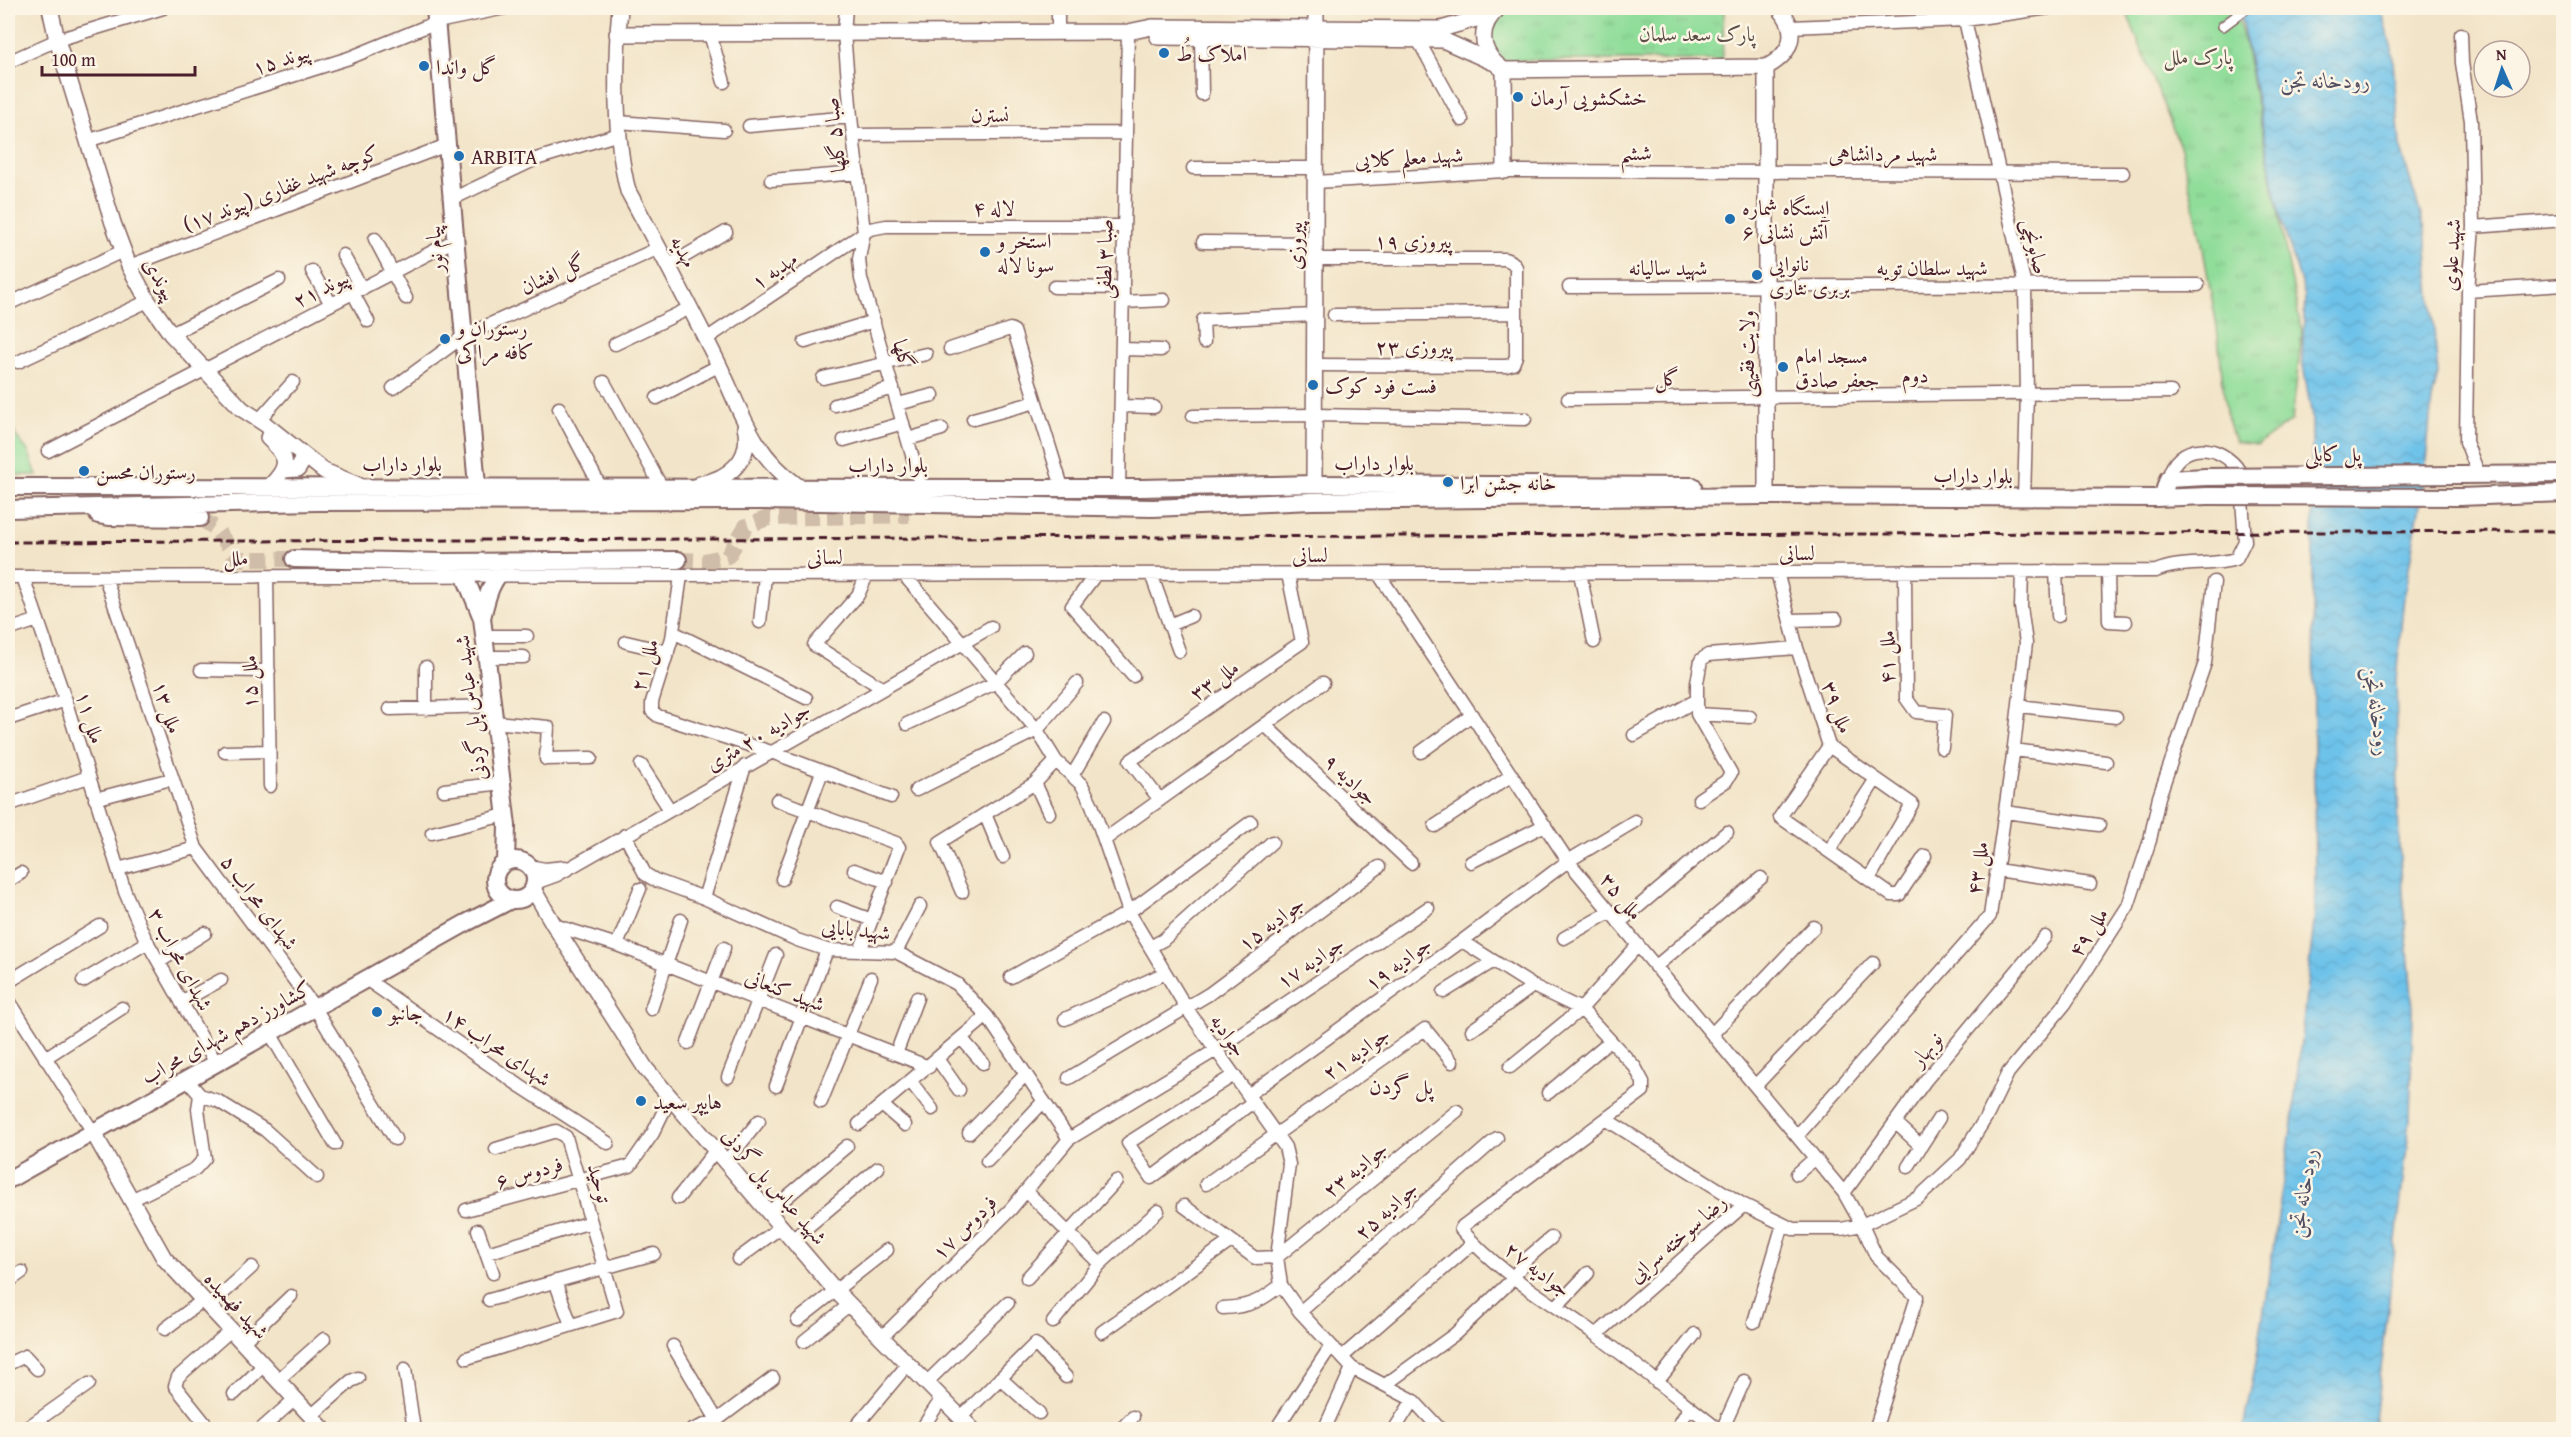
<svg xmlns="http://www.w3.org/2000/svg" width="2571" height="1437" viewBox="0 0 2571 1437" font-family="'Gentium Book Plus',Amiri,serif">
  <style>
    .grass { fill: url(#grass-tufts); stroke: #6d7e62; stroke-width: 1.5 }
    .pitch { fill: #90dd9a; stroke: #6d7e62; stroke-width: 1.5 }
    .water { fill: url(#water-waves); stroke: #5c708a; stroke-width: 1.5 }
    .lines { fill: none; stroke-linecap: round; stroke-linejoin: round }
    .secondary-tunnel { stroke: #d0bda9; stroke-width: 16; stroke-dasharray: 16 8; stroke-linecap: butt }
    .pedestrian-casing { stroke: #856462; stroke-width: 12 }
    .minor-casing { stroke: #856462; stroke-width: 15 }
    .tertiary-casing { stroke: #856462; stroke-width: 18 }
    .secondary-casing { stroke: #856462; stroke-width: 20 }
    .pedestrian { stroke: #fff; stroke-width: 9 }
    .minor { stroke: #fff; stroke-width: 12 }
    .tertiary { stroke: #fff; stroke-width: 15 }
    .secondary { stroke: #fff; stroke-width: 16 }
    .rail { stroke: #4a1f2b; stroke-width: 3; stroke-dasharray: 9 4.5; stroke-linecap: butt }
    .secondary-bridge-casing { stroke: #856462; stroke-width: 20; stroke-linecap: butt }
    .secondary-bridge { stroke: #fff; stroke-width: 16 }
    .poi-dot { fill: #1f6fb2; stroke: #fcf5e5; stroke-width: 2 }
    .labels { text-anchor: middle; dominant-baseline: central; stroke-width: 5; stroke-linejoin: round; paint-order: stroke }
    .park-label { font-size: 21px; fill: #5c4e47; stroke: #fcf5e5 }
    .poi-label { font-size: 21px; fill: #4a1f2b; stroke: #fcf5e5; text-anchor: start }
    .street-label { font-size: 21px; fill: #4a1f2b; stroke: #fcf5e5 }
    .water-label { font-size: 22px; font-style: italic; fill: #545064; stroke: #fcf5e5 }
    .neighbourhood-label { font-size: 22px; fill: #4a1f2b; stroke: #fcf5e5 }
  </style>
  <defs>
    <pattern id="grass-tufts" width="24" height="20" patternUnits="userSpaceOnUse" patternTransform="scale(1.5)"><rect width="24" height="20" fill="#90dd9a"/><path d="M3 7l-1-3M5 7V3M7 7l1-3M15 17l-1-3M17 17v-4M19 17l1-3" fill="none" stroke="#7ebd85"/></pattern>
    <pattern id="water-waves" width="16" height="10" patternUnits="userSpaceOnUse" patternTransform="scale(1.5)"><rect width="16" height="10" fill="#6dc2ea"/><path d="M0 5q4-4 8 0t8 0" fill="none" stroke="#60a6c9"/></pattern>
  </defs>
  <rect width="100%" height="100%" fill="#fcf5e5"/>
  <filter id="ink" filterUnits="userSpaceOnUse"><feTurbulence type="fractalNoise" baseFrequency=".0167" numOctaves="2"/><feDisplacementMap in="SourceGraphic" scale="12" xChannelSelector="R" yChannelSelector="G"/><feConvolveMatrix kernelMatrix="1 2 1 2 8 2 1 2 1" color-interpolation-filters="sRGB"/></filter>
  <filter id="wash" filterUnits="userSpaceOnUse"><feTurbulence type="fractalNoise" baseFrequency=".008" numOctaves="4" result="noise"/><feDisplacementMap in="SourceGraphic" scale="24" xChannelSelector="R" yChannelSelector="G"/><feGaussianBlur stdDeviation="1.35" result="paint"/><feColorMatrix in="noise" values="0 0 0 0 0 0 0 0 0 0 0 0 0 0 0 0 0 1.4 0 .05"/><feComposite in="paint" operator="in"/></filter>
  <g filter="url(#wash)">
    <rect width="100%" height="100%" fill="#f2e4c8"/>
    <!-- grass -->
    <path class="grass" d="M1724 8 1722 60H1506L1497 58 1490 51 1491 21 1503 11Z
      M2125 8H2234L2244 39 2302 333 2292 420 2257 445 2235 442 2226 412 2217 327 2201 238 2181 149Z"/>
    <!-- pitch -->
    <path class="pitch" d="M8 407 15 435 28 451 37 475H8Z"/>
    <!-- water -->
    <path class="water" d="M2239 8H2380L2392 49 2400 146 2425 229 2438 374 2432 399 2424 481 2404 596 2396 679 2399 845 2413 1009 2410 1120 2374 1429H2243L2256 1362 2292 1123 2315 913 2312 417 2302 359 2305 296 2279 212Z"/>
  </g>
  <g filter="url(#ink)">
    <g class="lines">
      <!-- secondary-tunnel -->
      <path class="secondary-tunnel" d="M200 518 215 528 238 559H294
        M678 560 704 561 728 556 746 526 768 518 909 515"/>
      <!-- pedestrian casing -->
      <g class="pedestrian-casing">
        <path id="pedestrian" d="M2223 26 2247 8"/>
      </g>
      <!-- minor casing -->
      <g class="minor-casing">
        <path id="minor" d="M846 8 844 33 851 117 864 232 859 259 861 279 921 486
          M1959 8 1965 20 2025 286 2027 393 2024 498
          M1790 27 1965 20 2049 8
          M1058 32V8
          M710 34 724 82
          M2461 34 2462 63 2471 121 2473 227 2468 291 2466 442 2479 475
          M1201 38 1202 94
          M1418 40 1462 120
          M8 62 57 40 163 8
          M618 122 724 130
          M749 126 851 117
          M853 135 1126 133
          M87 141 349 58 437 22 505 8
          M1193 168H1315
          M771 180 858 173
          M1315 182 1505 171 2123 173
          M452 199 536 159 619 134
          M2473 227 2564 220
          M375 239 406 298
          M1203 242 1315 243
          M343 255 362 289
          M1315 259H1505L1512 262 1516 267V356L1513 364 1506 366 1315 365
          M129 266 447 145
          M668 266 726 232
          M312 271 331 304
          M1054 287 1123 288
          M1569 287 2198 285
          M2468 291 2564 285
          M353 293 368 321
          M1123 302 1164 300
          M8 304 123 251
          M1334 315 1516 313
          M171 334 279 280
          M706 339 870 229 886 226H1124
          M805 342 874 321
          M1204 342 1203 320 1315 315
          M615 344 690 308
          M950 349 1010 329 1014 331 1062 487
          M1122 349 1161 350
          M18 362 148 301
          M823 378 926 354
          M604 382 661 486
          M393 388 464 336 659 248
          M657 398 720 365
          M1568 399 2171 392
          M898 404 933 395
          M835 405 893 388
          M1121 406 1154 407
          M559 408 600 486
          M1193 416 1315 415 1525 419
          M973 419 1036 402
          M259 420 293 382
          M908 439 942 429
          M844 440 903 423
          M48 451 455 240
          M1119 488 1128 32
          M1905 571 1906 698 1916 712 1945 715 1942 748
          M2056 571 2058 616
          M2108 571 2109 621 2126 622
          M1777 572 1797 648 1829 746 1912 804 1869 879
          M1378 573 1568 861 1844 1193 1862 1225 1876 1256 1917 1297 1875 1430
          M1580 573 1594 642
          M1096 574 1072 606 1133 676
          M1151 574 1179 651
          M867 575 858 595 814 645 882 688
          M904 575 1037 730 1056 761 1082 785 1092 805 1129 912 1187 1009 1285 1147 1289 1164 1277 1257 1281 1285 1300 1312 1352 1368 1413 1400 1441 1430
          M681 576 672 638 652 702V711L658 716 771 752 891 797
          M8 577 2156 571C2181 560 2209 567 2236 559L2245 541 2240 472C2221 442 2177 440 2168 479
          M23 577 64 696 125 892 145 938 216 1063
          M105 577 196 848 315 1008 395 1139
          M267 577 270 786
          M1790 620 1836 619
          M760 622 765 576
          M1169 625 1191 616
          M8 630 38 620
          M673 632 806 698
          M484 636H527
          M626 642 668 652
          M487 657H524
          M201 670 269 671
          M2019 706 2116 717
          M390 709 492 706
          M426 709V667
          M1697 714 1750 717
          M8 719 66 700
          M494 722 548 727 546 759 591 758
          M907 724 995 683 1025 653
          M1265 725 1411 863
          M1634 735 1697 700
          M1829 746 1780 817 1891 895H1899L1925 856
          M2014 750 2106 762
          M225 752 269 751
          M1421 752 1472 715
          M641 765 670 810
          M1072 776 1104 722
          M1035 783 1049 813
          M444 790 502 783
          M916 790 1037 730 1077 683
          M95 799 171 779
          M1699 799 1726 781 1731 773 1697 714V683L1701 660 1708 655 1797 648
          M777 800 896 843 899 847 860 951
          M1160 800 1130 761 1302 642 1288 574
          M8 805 88 777
          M2005 812 2099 825
          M985 814 1003 857
          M1435 826 1512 775
          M432 833 505 815
          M625 835 645 874 655 880 704 898 797 940 827 950 896 952 957 984 987 1016 1069 1139
          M1104 840 1323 683
          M1829 851 1876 779
          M1471 862 1545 825
          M529 866 545 869 565 867
          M118 869 196 848
          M854 870 887 882
          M1997 870 2090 884
          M782 879 822 772
          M8 881 21 873
          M535 883 557 875 991 627
          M962 892 940 842 1035 783 1056 761
          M704 898 745 766
          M837 907 872 920
          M1619 923 1727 832
          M554 925 617 945 929 1067
          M1564 938 1610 912
          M1462 941 1533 986 1581 1009 1635 1067 1643 1082V1091L1463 1226 1461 1229C1498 1273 1549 1301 1595 1334 1637 1365 1678 1398 1719 1430
          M617 945 640 889
          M1150 947 1163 940 1272 842
          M896 952 920 906
          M159 962 205 933
          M1655 967 1761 878
          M1011 977 1129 912 1251 822
          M366 979 520 1086 608 1143
          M83 981 148 942
          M8 982 100 926
          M1444 992 1494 961
          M8 999 93 1132
          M181 1002 221 980
          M651 1009 681 920
          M1065 1019 1165 973
          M1472 1030 1533 986
          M270 1033 335 1144
          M1712 1034 1814 927
          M962 1039 983 1063
          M688 1043 724 948
          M896 1054 917 998
          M45 1058 122 1008
          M938 1060 959 1090
          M1510 1067 1581 1009 1638 945
          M1234 1075 1128 1143 1151 1178 1253 1102
          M728 1077 776 955
          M1069 1078 1209 994 1379 867
          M187 1080 200 1095 218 1101 265 1130 317 1177
          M911 1082 932 1109
          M776 1086 827 950
          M1755 1086 1873 963
          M1548 1093 1610 1041
          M1248 1095 1462 941 1568 861 1635 821
          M821 1102 871 978
          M882 1105 905 1125
          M1607 1120 1744 1205 1793 1229H1841L1862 1225 1918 1198 1960 1159 1988 1114 2008 1073 2065 1004 2128 906 2150 840 2159 797 2205 663 2214 582
          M1895 1122 1921 1146 1939 1118
          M859 1124 987 1016
          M969 1133 1026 1074
          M1797 1136 1990 916 2013 755 2026 643 2021 607 2022 571
          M987 1161 1044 1101
          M725 1163 759 1121
          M1908 1167 1921 1146
          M1797 1174 1815 1158
          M1206 1184 1425 1029 1452 1062
          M1026 1191 1100 1264
          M1844 1193 1925 1081 2045 937
          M678 1198 715 1151
          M131 1200 195 1169 205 1158 198 1109 200 1095
          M1184 1206 1255 1258 1277 1257 1457 1111
          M466 1210 630 1166 653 1133 670 1098
          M768 1213 847 1146
          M478 1230 493 1273
          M792 1240 878 1168
          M487 1253 591 1222
          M738 1259 781 1227
          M1027 1278 1116 1181
          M555 1281 571 1325
          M8 1282 22 1272
          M489 1300 654 1254
          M209 1306 252 1267
          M1556 1307 1588 1273
          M1223 1308C1249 1307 1261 1301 1281 1285
          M1300 1312 1497 1138
          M798 1320 887 1250
          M1053 1322 1100 1264 1158 1211
          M1754 1322 1783 1224
          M165 1329 203 1300
          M1102 1332 1231 1241
          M1596 1335 1744 1205
          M881 1338 1011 1209 1069 1139 1216 1050 1428 908
          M804 1341 849 1305
          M243 1342 291 1296
          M673 1346 717 1420
          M1342 1357 1473 1243
          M467 1358 617 1311 566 1137 556 1131 496 1149
          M8 1364 25 1356 37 1369
          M405 1369 414 1430
          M1000 1378 1039 1413
          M278 1380 324 1339
          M1657 1382 1695 1334
          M926 1383 1008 1303
          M1385 1385 1455 1334 1514 1278 1524 1261 1551 1238
          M234 1394 264 1365
          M311 1416 351 1381 358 1378
          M961 1417 1035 1344 1066 1377
          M1280 1423 1331 1346
          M207 1426 175 1386 178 1377 231 1330
          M24 1430 89 1384
          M260 1430 295 1399
          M692 1430 717 1420 773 1378
          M853 1430 908 1364
          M921 1430 942 1398
          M1120 1430 1133 1417
          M1324 1430 1352 1368
          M1394 1430 1413 1400
          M1676 1430 1690 1407
          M1722 1430 1744 1381"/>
      </g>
      <!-- tertiary casing -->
      <g class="tertiary-casing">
        <path id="tertiary" d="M50 8 57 40 113 223 129 266 148 301 171 334 242 409 265 424 324 471 358 485
          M620 8C615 63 614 137 628 191 658 246 687 301 715 357 741 408 749 451 798 486
          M1499 8C1476 27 1480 54 1504 70L1766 67C1792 54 1800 31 1779 8
          M617 34 1128 32 1152 27 1441 29 1490 15
          M1158 37 1443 40 1492 62
          M1766 67V496
          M1504 70 1505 171
          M268 438C288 457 291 465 270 486
          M283 470 298 469 301 464 302 454
          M700 484C729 479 753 459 745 427
          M1314 484 1316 8
          M533 889 554 925 646 1069 835 1290 973 1430
          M93 1132 164 1258 324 1430"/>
      </g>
      <!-- secondary casing -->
      <g class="secondary-casing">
        <path id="secondary" d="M435 8 477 486
          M2459 475 2564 474
          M8 487 1142 488 1314 484 1693 486
          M2460 497 2564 493
          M2156 498 2208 496
          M8 509 317 502 764 501 1153 508 1312 501 1766 496 2156 498 2163 495 2168 479 2206 477
          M98 515 109 517 200 518
          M294 559 444 562 678 560
          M444 562 465 577 482 618 507 826 506 862
          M482 618C488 592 491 581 509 562
          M495 880a20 20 0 1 1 40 0a20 20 0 1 1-40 0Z
          M8 1180 466 923 511 900"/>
      </g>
      <!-- pedestrian -->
      <use href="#pedestrian" class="pedestrian"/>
      <!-- minor -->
      <use href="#minor" class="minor"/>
      <!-- tertiary -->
      <use href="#tertiary" class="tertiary"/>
      <!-- secondary -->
      <use href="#secondary" class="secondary"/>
      <!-- rail -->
      <path class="rail" d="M8 542 2564 531"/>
      <!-- secondary-bridge casing -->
      <g class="secondary-bridge-casing">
        <path id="secondary-bridge" d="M2206 477 2459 475
          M2208 496 2460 497"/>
      </g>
      <!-- secondary-bridge -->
      <use href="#secondary-bridge" class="secondary-bridge"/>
    </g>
  </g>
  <!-- markers -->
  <g class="poi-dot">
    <circle cx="1164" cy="53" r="6"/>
    <circle cx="424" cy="66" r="6"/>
    <circle cx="1518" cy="97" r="6"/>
    <circle cx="459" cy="156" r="6"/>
    <circle cx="1730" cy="219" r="6"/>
    <circle cx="985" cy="252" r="6"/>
    <circle cx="1757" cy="275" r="6"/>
    <circle cx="445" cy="339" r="6"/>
    <circle cx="1783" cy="367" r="6"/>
    <circle cx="1313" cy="385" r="6"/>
    <circle cx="84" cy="471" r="6"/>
    <circle cx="1448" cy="482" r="6"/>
    <circle cx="377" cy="1012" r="6"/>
    <circle cx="641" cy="1101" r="6"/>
  </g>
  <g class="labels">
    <!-- park labels -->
    <g class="park-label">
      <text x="1697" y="33">پارک سعد سلمان</text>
      <text x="2198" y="56">پارک ملل</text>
    </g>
    <!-- poi labels -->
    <g class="poi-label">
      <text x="1176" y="53">املاک طُ</text>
      <text x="436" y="66">گل واندا</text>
      <text x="1530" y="97">خشکشویی آرمان</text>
      <text x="471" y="156">ARBITA</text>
      <text x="1742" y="207">ایستگاه شماره<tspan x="1742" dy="24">۶ آتش نشانی</tspan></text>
      <text x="997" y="240">استخر و<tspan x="997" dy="24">سونا لاله</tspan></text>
      <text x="1769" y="263">نانوایی<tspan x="1769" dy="24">بربری نثاری</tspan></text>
      <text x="457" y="327">رستوران و<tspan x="457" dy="24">کافه مراکی</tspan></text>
      <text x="1795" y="355">مسجد امام<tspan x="1795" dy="24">جعفر صادق</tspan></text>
      <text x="1325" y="385">فست فود کوک</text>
      <text x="96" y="471">رستوران محسن</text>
      <text x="1460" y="482">خانه جشن ابرا</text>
      <text x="389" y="1012">جانبو</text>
      <text x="653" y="1101">هایپر سعید</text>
    </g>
    <!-- street labels -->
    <g class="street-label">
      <text transform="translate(281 59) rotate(-18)">پیوند ۱۵</text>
      <text x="990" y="114">نسترن</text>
      <text transform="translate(834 135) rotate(-96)">صبا ۵ گلها</text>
      <text x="1636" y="152">ششم</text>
      <text x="1883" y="153">شهید مردانشاهی</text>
      <text transform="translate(1409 157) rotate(-3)">شهید معلم کلایی</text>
      <text transform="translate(281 188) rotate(-21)">کوچه شهید غفاری (پیوند ۱۷)</text>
      <text x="994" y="207">لاله ۴</text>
      <text x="1413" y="240">پیروزی ۱۹</text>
      <text transform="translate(1294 246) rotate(-90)">پیروزی</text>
      <text transform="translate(2036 246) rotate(77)">صابونچی</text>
      <text transform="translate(434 249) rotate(-95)">پیام نور</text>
      <text transform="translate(684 251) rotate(62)">مهدیه</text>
      <text transform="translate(2451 255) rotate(-87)">شهید علوی</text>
      <text transform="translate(1104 259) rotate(-89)">صبا ۳ لطفی</text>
      <text x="1668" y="267">شهید سالیانه</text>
      <text x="1932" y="267">شهید سلطان تویه</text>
      <text transform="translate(774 270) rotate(-34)">مهدیه ۱</text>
      <text transform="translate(553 274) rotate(-24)">گل افشان</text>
      <text transform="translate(161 279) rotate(60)">پیوندی</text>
      <text transform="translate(321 288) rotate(-27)">پیوند ۲۱</text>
      <text x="1414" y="346">پیروزی ۲۳</text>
      <text transform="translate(904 354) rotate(74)">گلها</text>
      <text transform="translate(1746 354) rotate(-90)">ولایت فقیهی</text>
      <text transform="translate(1915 375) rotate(-1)">دوم</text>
      <text transform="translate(1667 378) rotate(-1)">گل</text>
      <text x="2333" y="453">پل کابلی</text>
      <text x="1374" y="462">بلوار داراب</text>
      <text x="402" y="463">بلوار داراب</text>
      <text x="888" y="464">بلوار داراب</text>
      <text transform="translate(1973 475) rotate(1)">بلوار داراب</text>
      <text x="1797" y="552">لسانی</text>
      <text x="1310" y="554">لسانی</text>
      <text x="825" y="556">لسانی</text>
      <text x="236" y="557">ملل</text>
      <text transform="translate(1886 657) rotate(-90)">ملل ۴۱</text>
      <text transform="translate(644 665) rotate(-74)">ملل ۲۱</text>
      <text transform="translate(1214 680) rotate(-35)">ملل ۳۳</text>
      <text transform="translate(249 682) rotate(-91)">ملل ۱۵</text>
      <text transform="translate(168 707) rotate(72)">ملل ۱۳</text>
      <text transform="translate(1838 707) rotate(70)">ملل ۳۹</text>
      <text transform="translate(470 708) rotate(-97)">شهید عباس پل گردنی</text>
      <text transform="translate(91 717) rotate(73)">ملل ۱۱</text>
      <text transform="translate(758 736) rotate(-30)">جوادیه ۲۰ متری</text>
      <text transform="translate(1351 779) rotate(43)">جوادیه ۹</text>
      <text transform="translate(1977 868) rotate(-82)">ملل ۴۳</text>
      <text transform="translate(1622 896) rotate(51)">ملل ۳۵</text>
      <text transform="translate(260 902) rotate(53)">شهدای محراب ۵</text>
      <text transform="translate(1271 923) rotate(-37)">جوادیه ۱۵</text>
      <text transform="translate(856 929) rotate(6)">شهید بابایی</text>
      <text transform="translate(2088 932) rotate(-57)">ملل ۴۹</text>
      <text transform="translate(181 959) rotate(62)">شهدای محراب ۳</text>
      <text transform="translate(1310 962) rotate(-34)">جوادیه ۱۷</text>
      <text transform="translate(1398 963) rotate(-36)">جوادیه ۱۹</text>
      <text transform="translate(785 990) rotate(21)">شهید کنعانی</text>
      <text transform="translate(226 1032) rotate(-29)">کشاورز دهم شهدای محراب</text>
      <text transform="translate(1229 1035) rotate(55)">جوادیه</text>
      <text transform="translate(497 1046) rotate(34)">شهدای محراب ۱۴</text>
      <text transform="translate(1926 1049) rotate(-51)">نوبهار</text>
      <text transform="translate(1356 1053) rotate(-35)">جوادیه ۲۱</text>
      <text transform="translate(1355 1169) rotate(-39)">جوادیه ۲۳</text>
      <text transform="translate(529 1172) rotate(-16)">فردوس ۶</text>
      <text transform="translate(600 1183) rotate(74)">توحید</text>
      <text transform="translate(775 1186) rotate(49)">شهید عباس پل گردنی</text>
      <text transform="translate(1386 1210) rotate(-42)">جوادیه ۲۵</text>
      <text transform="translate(964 1227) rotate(-45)">فردوس ۱۷</text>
      <text transform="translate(1677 1238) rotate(-41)">رضا سوخته سرایی</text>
      <text transform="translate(1538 1269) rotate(37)">جوادیه ۲۷</text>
      <text transform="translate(237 1305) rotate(47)">شهید فهمیده</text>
    </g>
    <!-- water labels -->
    <g class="water-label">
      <text x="2325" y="80">رودخانه تجن</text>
      <text transform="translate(2378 711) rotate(82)">رودخانه تجن</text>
      <text transform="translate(2302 1193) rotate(-81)">رودخانه تجن</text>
    </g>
    <!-- neighbourhood labels -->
    <g class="neighbourhood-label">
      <text x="1401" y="1086">پل گردن</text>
    </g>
  </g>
  <!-- margin -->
  <rect width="2571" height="1437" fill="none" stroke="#fcf5e5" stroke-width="30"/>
  <!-- north arrow -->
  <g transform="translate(2502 69) rotate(357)"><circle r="28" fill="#fcf5e5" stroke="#b59f9b" stroke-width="1.5"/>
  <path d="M0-4.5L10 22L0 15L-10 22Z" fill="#1f6fb2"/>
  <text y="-9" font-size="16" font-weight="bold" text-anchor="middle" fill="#4a1f2b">N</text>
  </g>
  <!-- scale -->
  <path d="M42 66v9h153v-9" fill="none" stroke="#4a1f2b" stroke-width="3"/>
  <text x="51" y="66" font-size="18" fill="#4a1f2b" stroke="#fcf5e5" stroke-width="4.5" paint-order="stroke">100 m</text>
</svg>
